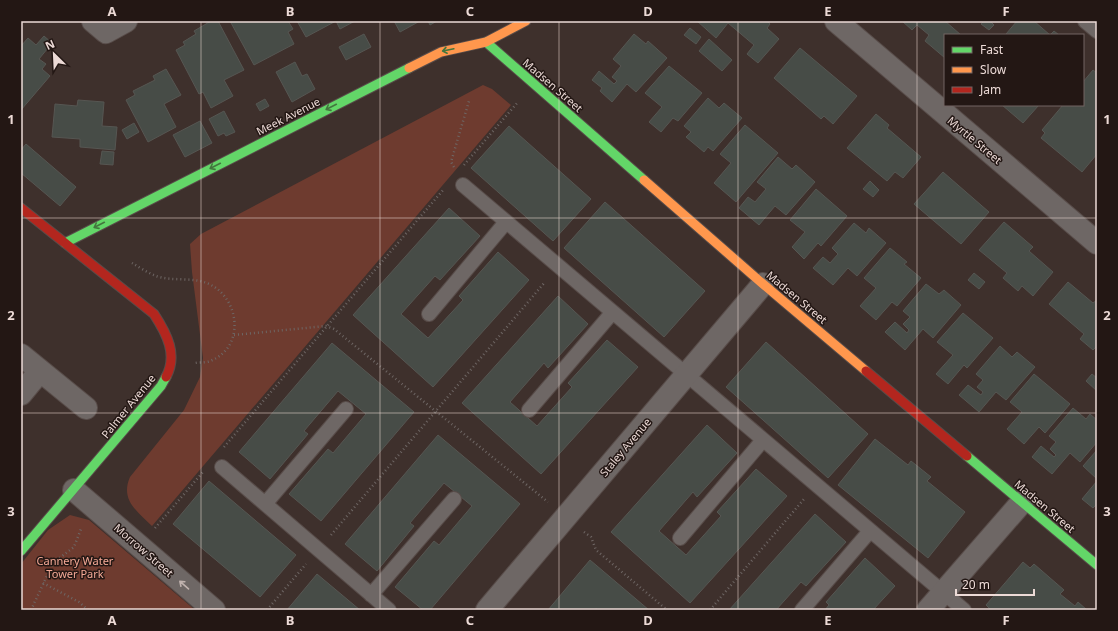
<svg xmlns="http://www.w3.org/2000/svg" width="1118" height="631" viewBox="0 0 1118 631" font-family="'Noto Sans',sans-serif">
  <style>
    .green { fill: #6e3b2f }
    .building { fill: #474c47; stroke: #565652 }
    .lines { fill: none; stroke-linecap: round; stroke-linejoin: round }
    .lane-casing { stroke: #584c49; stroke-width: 16 }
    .street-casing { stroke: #584c49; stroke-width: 24 }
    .fast-casing { stroke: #584c49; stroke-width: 11 }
    .slow-casing { stroke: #584c49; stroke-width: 11 }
    .jam-casing { stroke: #584c49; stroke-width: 11 }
    .path { stroke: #6e6664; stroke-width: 2.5; stroke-dasharray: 1 3; stroke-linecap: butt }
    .lane { stroke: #6e6765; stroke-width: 14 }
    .street { stroke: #6e6765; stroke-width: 22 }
    .fast { stroke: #63d668; stroke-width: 9 }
    .slow { stroke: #ff974d; stroke-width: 9 }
    .jam { stroke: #b3261e; stroke-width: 9 }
    .oneway { stroke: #43763e }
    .oneway2 { stroke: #c0b2ae }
    .grid { fill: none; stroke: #ecdad6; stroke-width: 1; stroke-opacity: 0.55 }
    .labels { text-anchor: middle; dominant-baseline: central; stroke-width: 3; stroke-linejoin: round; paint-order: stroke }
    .street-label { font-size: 11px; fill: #ecdad6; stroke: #231714 }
    .park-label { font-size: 11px; fill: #f5a996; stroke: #231714 }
    .neatline { fill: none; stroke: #ecdad6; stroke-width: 1.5 }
    .grid-label { font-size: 13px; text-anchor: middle; font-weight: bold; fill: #ecdad6 }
  </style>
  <rect width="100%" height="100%" fill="#3e302c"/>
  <!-- green -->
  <path class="green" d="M483 85 492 89 511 105 152 526C137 511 120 500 130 477L184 410 200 377 203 358 192 272 190 244 201 234Z
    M70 515 89 520 195 610H21V564L48 530Z"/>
  <!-- building -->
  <path class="building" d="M211 21H218L244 70 224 80 233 96 211 108 203 92 199 94 176 50 185 45 183 42 196 34 194 31Z
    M230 21H288L293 29 288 32 294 44 254 65Z
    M297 21H355L340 29 336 21 306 37Z
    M394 21H420L400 32Z
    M428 21H437L430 25Z
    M697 21H767L770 24 767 28 779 39 758 63 747 54 754 45 728 23 716 38Z
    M902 21H945L961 35H945V58L925 41 929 35 917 25 912 30Z
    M984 21H990L994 25 989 30 981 24Z
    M1017 21H1034L1050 35 1054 31 1059 35H1008L1006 34Z
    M690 28 701 37 696 44 684 35Z
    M364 34 371 47 346 60 339 47Z
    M634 34 646 44 648 41 667 58 636 92 627 84 612 102 600 91 602 88 592 80 599 71 614 84 617 81 612 77 621 66 613 59Z
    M44 36 52 43 39 59 46 64 42 69 50 76 21 110V46L28 38 36 45Z
    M709 39 732 60 722 71 699 51Z
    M800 48 857 96 833 124 824 116 821 119 774 78Z
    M295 62 302 76 307 74 315 89 292 102 276 72Z
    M669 66 702 93 678 121 673 118 661 132 649 122 662 107 645 93Z
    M166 69 181 95 164 104 176 127 148 142 126 100 135 95 133 91 155 80 153 76Z
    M1093 70 1097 73V154L1082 172 1041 138 1045 133 1042 130 1063 105H1083V82Z
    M708 98 719 108 724 103 742 118 713 151 708 147 704 152 686 137 691 132 684 126Z
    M265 99 269 106 260 111 256 104Z
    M78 100 104 102 102 126 117 127 115 150 80 147V139L52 137 55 104 77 106Z
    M1002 105H1039L1023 123Z
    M224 111 235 132 226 136 224 133 218 136 209 119Z
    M876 114 889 125 887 128 921 157 903 178 895 172 887 181 847 148Z
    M200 121 212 143 185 157 173 135Z
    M134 123 139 132 127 139 122 130Z
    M745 125 778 153 736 202 714 183 731 163 720 154Z
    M509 126 591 199 553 241 471 168Z
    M26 144 76 187 60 206 21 173V150Z
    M102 151 114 152 113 165 100 164Z
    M778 157 792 169 796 165 815 182 786 215 775 206 759 225 739 208 748 197 755 202 766 189 757 182Z
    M943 172 989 212 961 244 914 204Z
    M870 181 879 190 873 197 863 189Z
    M816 189 847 216 821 246 818 243 804 259 792 247 805 232 790 220Z
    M605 202 705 291 664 337 564 248Z
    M449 208 480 236 440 280 435 276 401 314 428 338 463 300 459 296 498 252 529 280 433 387 353 315Z
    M1004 222 1033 247 1029 251 1053 272 1033 296 1022 286 1018 291 1003 278 1007 273 979 250Z
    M854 223 866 233 869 228 886 243 857 276 848 268 833 285 813 268 823 257 830 263 838 254 832 248Z
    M890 248 907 262 904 264 921 278 897 306 892 302 876 320 860 306 876 288 864 278Z
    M974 273 985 282 979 289 968 280Z
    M1068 282 1093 303 1097 300V346L1093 350 1080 339 1084 334 1049 304Z
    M926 284 939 294 944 290 961 305 933 338 923 329 905 350 885 332 895 322 907 333 909 330 903 324 910 317 903 311Z
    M558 296 588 324 548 368 544 363 510 402 537 426 572 387 568 383 607 340 638 367 541 474 462 403Z
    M963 313 993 338 967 368 964 365 948 384 936 374 953 355 937 342Z
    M766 342 868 434 828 478 726 387Z
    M332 343 414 412 321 521 289 494 328 449 333 453 366 414 338 391 304 431 308 434 270 479 239 452Z
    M1000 346 1012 357 1017 352 1035 367 1006 400 996 392 979 412 959 395 968 385 981 395 983 392 977 387 983 380 976 374Z
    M1034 374 1070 404 1045 433 1039 427 1024 444 1007 429 1022 412 1010 402Z
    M1092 374 1097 378V391L1086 381Z
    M1073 408 1086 419 1090 414 1097 420V442L1080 462 1070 453 1052 474 1032 457 1041 446 1054 457 1056 455 1050 449 1056 442 1049 436Z
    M707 425 737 453 697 497 693 492 659 531 686 555 721 516 717 512 756 469 787 496 690 603 611 532Z
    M438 435 520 504 430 610H423L395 587 434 541 439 545 472 506 444 483 410 523 414 526 377 571 345 544Z
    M875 439 908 465 911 461 931 477 927 481 965 512 928 558 838 485Z
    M1097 450V479L1083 466Z
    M209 481 296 555 260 597 173 524Z
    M1097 481V504L1093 508 1082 499Z
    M815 514 846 542 806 586 801 582 776 610H729Z
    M865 558 895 586 873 610H825L829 605 826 602Z
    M590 560 649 610H598L596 608 595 610H548Z
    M1023 562 1030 568 1034 564 1064 590 1060 594 1075 606 1078 602 1087 610H991L986 605Z
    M317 574 360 610H287Z"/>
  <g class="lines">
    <!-- lane casing -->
    <g class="lane-casing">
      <path id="lane" d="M1085 21 1097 31
        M463 185 964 610
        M429 314 506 222
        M529 410 612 313
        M222 467 389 610
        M265 504 346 409
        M680 538 763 440
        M371 595 454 499
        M802 610 870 531"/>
    </g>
    <!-- street casing -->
    <g class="street-casing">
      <path id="street" d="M93 21 106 32 126 21
        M836 21 1097 243
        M21 355 86 408
        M21 394 40 371
        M74 490 214 610
        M487 610 763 284
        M928 610 1022 502"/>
    </g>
    <!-- fast casing -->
    <g class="fast-casing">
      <path id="fast" d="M486 42 644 180
        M65 243 409 68
        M967 456 1097 565
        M21 551 161 386 166 377"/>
    </g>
    <!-- slow casing -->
    <g class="slow-casing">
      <path id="slow" d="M409 68 441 52 486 42 526 21
        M644 180 763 284 866 371"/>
    </g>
    <!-- jam casing -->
    <g class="jam-casing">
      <path id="jam" d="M21 208 154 314C167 334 178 355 166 377
        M866 371 967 456"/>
    </g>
    <!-- path -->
    <path class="path" d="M464 165 518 102
      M454 167 451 162 469 101
      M132 263C139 267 148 273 156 276 172 282 195 276 211 285 240 300 245 348 210 361 206 363 200 362 195 363
      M234 335 326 326 334 329 548 502
      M224 447 444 189
      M155 528 203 472
      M584 532 591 537 596 550 667 610
      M331 535 545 282
      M43 583 79 602 88 610
      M31 610 53 563 74 547 81 529
      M267 610 306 564
      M710 610 804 499"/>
    <!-- lane -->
    <use href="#lane" class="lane"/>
    <!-- street -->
    <use href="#street" class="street"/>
    <!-- fast -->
    <use href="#fast" class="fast"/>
    <!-- slow -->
    <use href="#slow" class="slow"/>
    <!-- jam -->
    <use href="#jam" class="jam"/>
  </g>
  <!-- one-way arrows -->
  <defs><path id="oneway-shaft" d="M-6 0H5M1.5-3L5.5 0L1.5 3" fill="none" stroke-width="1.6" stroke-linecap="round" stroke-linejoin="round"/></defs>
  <g class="oneway">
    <use href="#oneway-shaft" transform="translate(448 50) rotate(168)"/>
    <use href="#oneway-shaft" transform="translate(331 107) rotate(153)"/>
    <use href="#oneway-shaft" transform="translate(215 166) rotate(153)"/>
    <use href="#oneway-shaft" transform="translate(99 225) rotate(153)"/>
  </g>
  <use class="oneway2" href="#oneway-shaft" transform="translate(184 585) rotate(-139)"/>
  <!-- grid -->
  <path class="grid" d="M201 21V610M380 21V610M559 21V610M738 21V610M917 21V610M21 218H1097M21 413H1097"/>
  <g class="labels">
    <!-- street labels -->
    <g class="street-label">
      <text transform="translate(553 85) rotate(41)">Madsen Street</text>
      <text transform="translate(288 116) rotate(-27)">Meek Avenue</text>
      <text transform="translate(975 140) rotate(40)">Myrtle Street</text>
      <text transform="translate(797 297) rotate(40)">Madsen Street</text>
      <text transform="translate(128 406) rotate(-51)">Palmer Avenue</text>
      <text transform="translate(625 447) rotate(-50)">Staley Avenue</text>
      <text transform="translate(1045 506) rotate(40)">Madsen Street</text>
      <text transform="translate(144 550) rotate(41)">Morrow Street</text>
    </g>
    <!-- park labels -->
    <g class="park-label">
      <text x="75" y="560">Cannery Water<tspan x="75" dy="13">Tower Park</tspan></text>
    </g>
  </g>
  <!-- border -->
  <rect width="1118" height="631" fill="none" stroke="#231714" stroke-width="44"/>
  <!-- legend -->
  <rect x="944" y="34" width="140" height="72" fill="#231714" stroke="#736562"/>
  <rect x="952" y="47" width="20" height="6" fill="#63d668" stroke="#736562"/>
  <text x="980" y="54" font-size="12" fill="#ecdad6">Fast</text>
  <rect x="952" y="67" width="20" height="6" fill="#ff974d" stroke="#736562"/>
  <text x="980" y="74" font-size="12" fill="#ecdad6">Slow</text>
  <rect x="952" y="87" width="20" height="6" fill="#b3261e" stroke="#736562"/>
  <text x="980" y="94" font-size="12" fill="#ecdad6">Jam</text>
  <!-- north arrow -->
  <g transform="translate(54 54) rotate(336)" stroke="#231714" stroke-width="3" paint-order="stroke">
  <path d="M0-3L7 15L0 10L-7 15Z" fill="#ecdad6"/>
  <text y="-6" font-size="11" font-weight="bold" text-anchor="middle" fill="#ecdad6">N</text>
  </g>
  <!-- scale -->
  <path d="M956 589v6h78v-6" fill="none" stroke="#ecdad6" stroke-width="2"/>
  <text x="962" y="589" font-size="12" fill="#ecdad6" stroke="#231714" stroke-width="3" paint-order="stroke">20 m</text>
  <rect x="22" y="22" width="1074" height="587" class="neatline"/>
  <g class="grid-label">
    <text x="112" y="16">A</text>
    <text x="290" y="16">B</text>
    <text x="470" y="16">C</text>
    <text x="648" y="16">D</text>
    <text x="828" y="16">E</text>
    <text x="1006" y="16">F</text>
    <text x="11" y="124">1</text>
    <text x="1107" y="124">1</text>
    <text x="11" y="320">2</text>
    <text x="1107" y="320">2</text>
    <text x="11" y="516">3</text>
    <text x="1107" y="516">3</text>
    <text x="112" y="625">A</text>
    <text x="290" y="625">B</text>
    <text x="470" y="625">C</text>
    <text x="648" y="625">D</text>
    <text x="828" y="625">E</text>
    <text x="1006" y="625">F</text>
  </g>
</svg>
